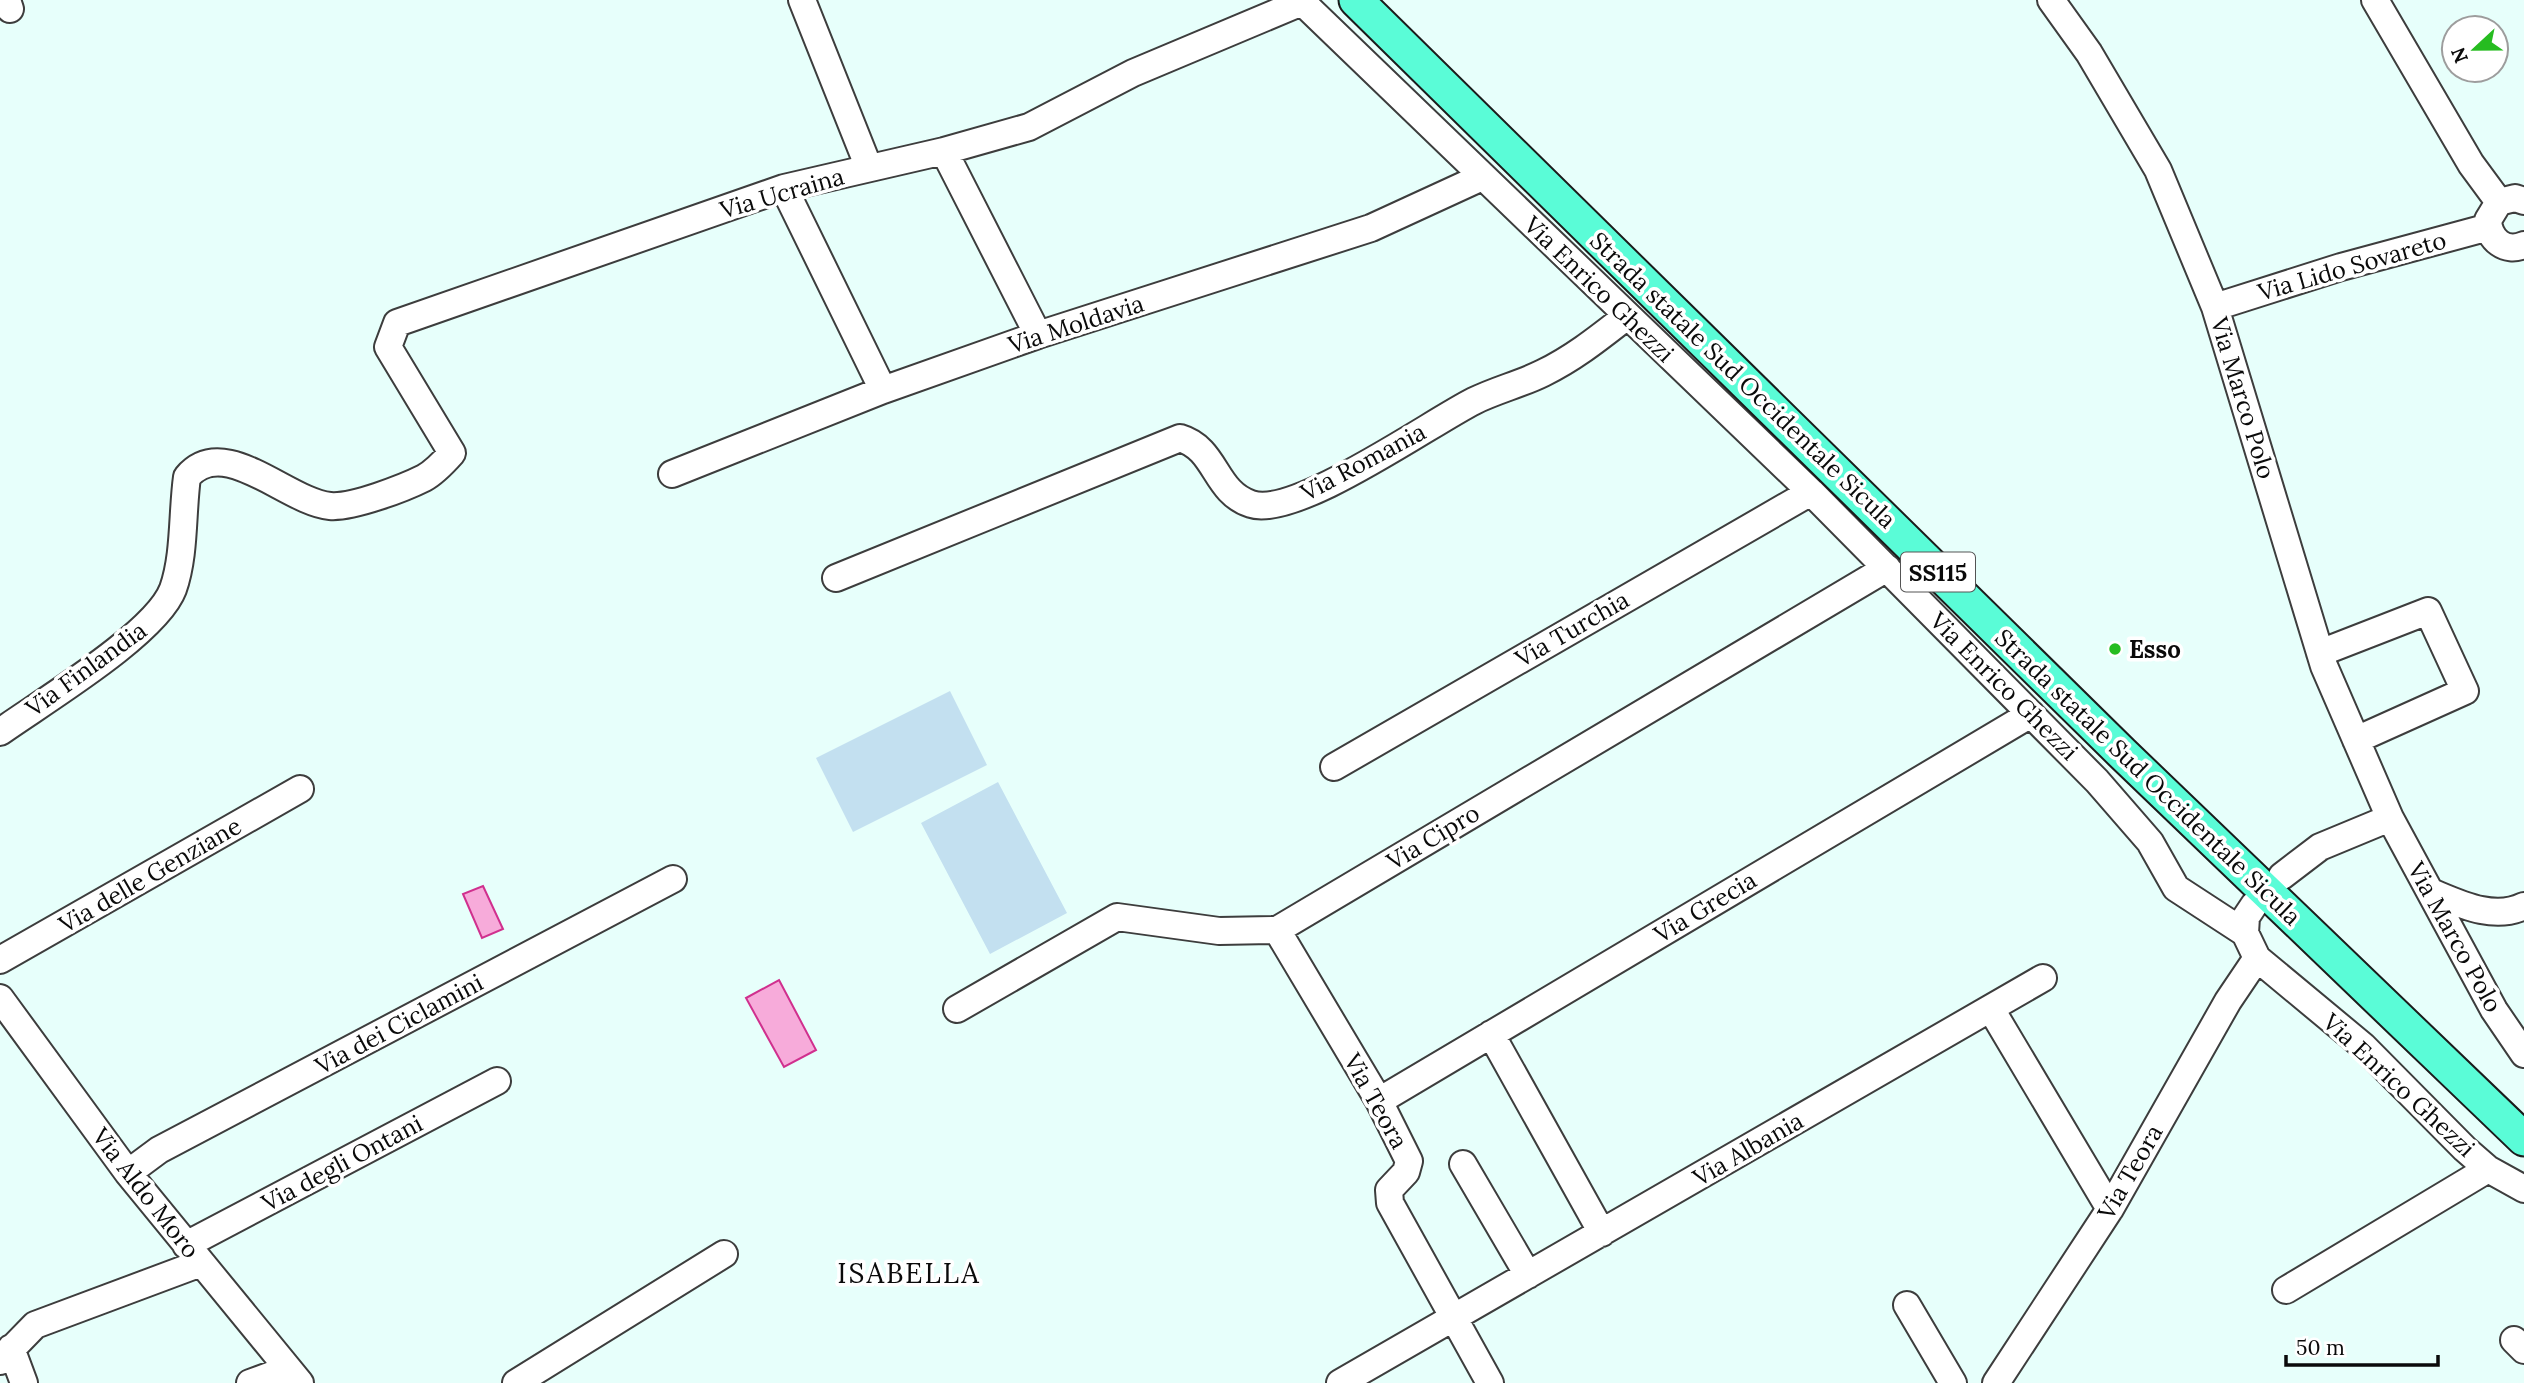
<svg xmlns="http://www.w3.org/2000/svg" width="2524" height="1383" viewBox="0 0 2524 1383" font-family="Lora,serif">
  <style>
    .pitch { fill: #c3e0f0 }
    .water { fill: #f7abda; stroke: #d0308e; stroke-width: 2 }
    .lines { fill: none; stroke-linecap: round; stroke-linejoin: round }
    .minor-casing { stroke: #3d3d3d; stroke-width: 30 }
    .major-casing { stroke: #1b1b1b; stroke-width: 37 }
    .minor { stroke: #fff; stroke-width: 26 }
    .major { stroke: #5afcd7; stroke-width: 33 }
    .poi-dot { fill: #26bc20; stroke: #fff; stroke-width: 2.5 }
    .labels { text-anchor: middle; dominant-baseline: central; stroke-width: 7; stroke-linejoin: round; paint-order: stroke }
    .shield { fill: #fff; stroke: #545454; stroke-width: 2 }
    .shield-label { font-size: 23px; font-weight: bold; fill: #0a0a0a }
    .street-label { font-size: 24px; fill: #0a0a0a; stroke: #fff }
    .poi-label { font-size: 24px; font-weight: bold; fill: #0a0a0a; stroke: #fff; text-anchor: start }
    .quarter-label { font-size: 28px; letter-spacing: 2px; fill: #0a0a0a; stroke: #fff }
  </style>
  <rect width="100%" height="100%" fill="#e7fffb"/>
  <!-- pitch -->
  <path class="pitch" d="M950 691 987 765 853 832 816 758Z
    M998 782 1067 913 990 954 921 823Z"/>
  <!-- water -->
  <path class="water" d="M483 886 503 929 482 938 463 894Z
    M779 980 816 1050 784 1067 746 998Z"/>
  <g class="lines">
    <!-- minor casing -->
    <g class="minor-casing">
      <path id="minor" d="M7 0 10 9
        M802 0 869 168
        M1300 0 1811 492 2097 781 2150 842 2176 888 2245 933 2257 958 2363 1046 2465 1149 2488 1169 2524 1189
        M2051 0 2089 53 2158 170 2215 307 2324 666 2390 818 2494 1010 2524 1054
        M2375 0 2471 164 2499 202
        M944 151 1038 335
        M784 188 883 390
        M2524 201 2515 198 2499 202 2488 220C2489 240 2505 253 2524 245
        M2215 307 2341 267 2489 227
        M672 474 883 390 1038 335 1371 228 1482 177
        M836 578 1180 438C1217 449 1214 492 1251 504 1295 519 1430 423 1474 401 1496 390 1521 384 1543 373 1574 358 1600 337 1627 316
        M2320 653 2428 611 2465 691 2356 740
        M0 732C42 702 156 634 173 589 185 555 182 513 187 477 224 433 287 502 330 506 352 508 404 488 424 478 435 472 444 462 452 453L388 347 397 323 784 188 944 151 1029 127 1133 73 1302 2
        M1334 767 1811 492
        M2282 876 2320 847 2390 818
        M2431 892C2460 904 2494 921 2524 906
        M1277 930 1379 1101 1409 1161 1406 1172 1389 1190 1390 1203 1490 1383
        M2245 933 2246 917 2254 905
        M0 960 300 789
        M0 998 128 1173 300 1383
        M957 1009 1117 917 1219 931 1277 930 1887 568
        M1991 1009 2110 1209
        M1491 1034 1602 1233
        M1379 1101 2031 714
        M1463 1164 1528 1275
        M128 1173 159 1150 673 879
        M186 1245 497 1081
        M2286 1290 2488 1169
        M1907 1305 1953 1383
        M2514 1340 2524 1350
        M11 1348 24 1383
        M0 1361 35 1325 201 1263
        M250 1383 288 1369
        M516 1383 724 1254
        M1340 1383 2043 978
        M1996 1383 2110 1209 2228 1001 2257 958"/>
    </g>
    <!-- major casing -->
    <g class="major-casing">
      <path id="major" d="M1356 0 2122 753 2524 1139"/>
    </g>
    <!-- minor -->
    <use href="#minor" class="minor"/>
    <!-- major -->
    <use href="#major" class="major"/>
  </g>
  <!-- markers -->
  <circle class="poi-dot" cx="2115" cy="649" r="7"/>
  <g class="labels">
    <!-- shield labels -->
    <rect class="shield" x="1901" y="552.5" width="74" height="39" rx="5"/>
    <g class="shield-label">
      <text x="1938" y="572">SS115</text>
    </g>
    <!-- street labels -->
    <g class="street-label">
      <text transform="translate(782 193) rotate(-16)">Via Ucraina</text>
      <text transform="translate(2352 266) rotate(-16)">Via Lido Sovareto</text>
      <text transform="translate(1599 289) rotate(44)">Via Enrico Ghezzi</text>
      <text transform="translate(1076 324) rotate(-18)">Via Moldavia</text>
      <text transform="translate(1743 380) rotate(44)">Strada statale Sud Occidentale Sicula</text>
      <text transform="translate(2243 398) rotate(73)">Via Marco Polo</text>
      <text transform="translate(1363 462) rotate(-28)">Via Romania</text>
      <text transform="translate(1572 629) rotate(-30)">Via Turchia</text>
      <text transform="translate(86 669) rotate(-36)">Via Finlandia</text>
      <text transform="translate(2004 686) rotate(45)">Via Enrico Ghezzi</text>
      <text transform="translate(2148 777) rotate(44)">Strada statale Sud Occidentale Sicula</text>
      <text transform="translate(1433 837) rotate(-31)">Via Cipro</text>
      <text transform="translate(150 875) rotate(-30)">Via delle Genziane</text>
      <text transform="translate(1705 907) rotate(-31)">Via Grecia</text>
      <text transform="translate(2455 937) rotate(61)">Via Marco Polo</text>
      <text transform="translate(399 1024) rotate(-28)">Via dei Ciclamini</text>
      <text transform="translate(2399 1085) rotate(43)">Via Enrico Ghezzi</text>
      <text transform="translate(1376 1101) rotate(61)">Via Teora</text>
      <text transform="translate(1748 1149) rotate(-30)">Via Albania</text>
      <text transform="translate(342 1163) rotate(-28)">Via degli Ontani</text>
      <text transform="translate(2130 1172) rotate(-60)">Via Teora</text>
      <text transform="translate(146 1193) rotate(52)">Via Aldo Moro</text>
    </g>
    <!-- poi labels -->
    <g class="poi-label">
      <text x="2129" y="649">Esso</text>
    </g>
    <!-- quarter labels -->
    <g class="quarter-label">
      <text x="909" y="1273">ISABELLA</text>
    </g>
  </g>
  <!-- north arrow -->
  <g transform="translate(2475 49) rotate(248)"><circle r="33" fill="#ffffff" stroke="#9d9d9d" stroke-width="2"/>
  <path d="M0-5L12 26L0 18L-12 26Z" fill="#26bc20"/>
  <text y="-10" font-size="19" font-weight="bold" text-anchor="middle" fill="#0a0a0a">N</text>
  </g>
  <!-- scale -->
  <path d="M2286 1355v10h152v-10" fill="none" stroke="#0a0a0a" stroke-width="3.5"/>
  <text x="2296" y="1355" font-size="21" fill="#0a0a0a" stroke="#ffffff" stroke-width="5" paint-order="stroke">50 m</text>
</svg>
